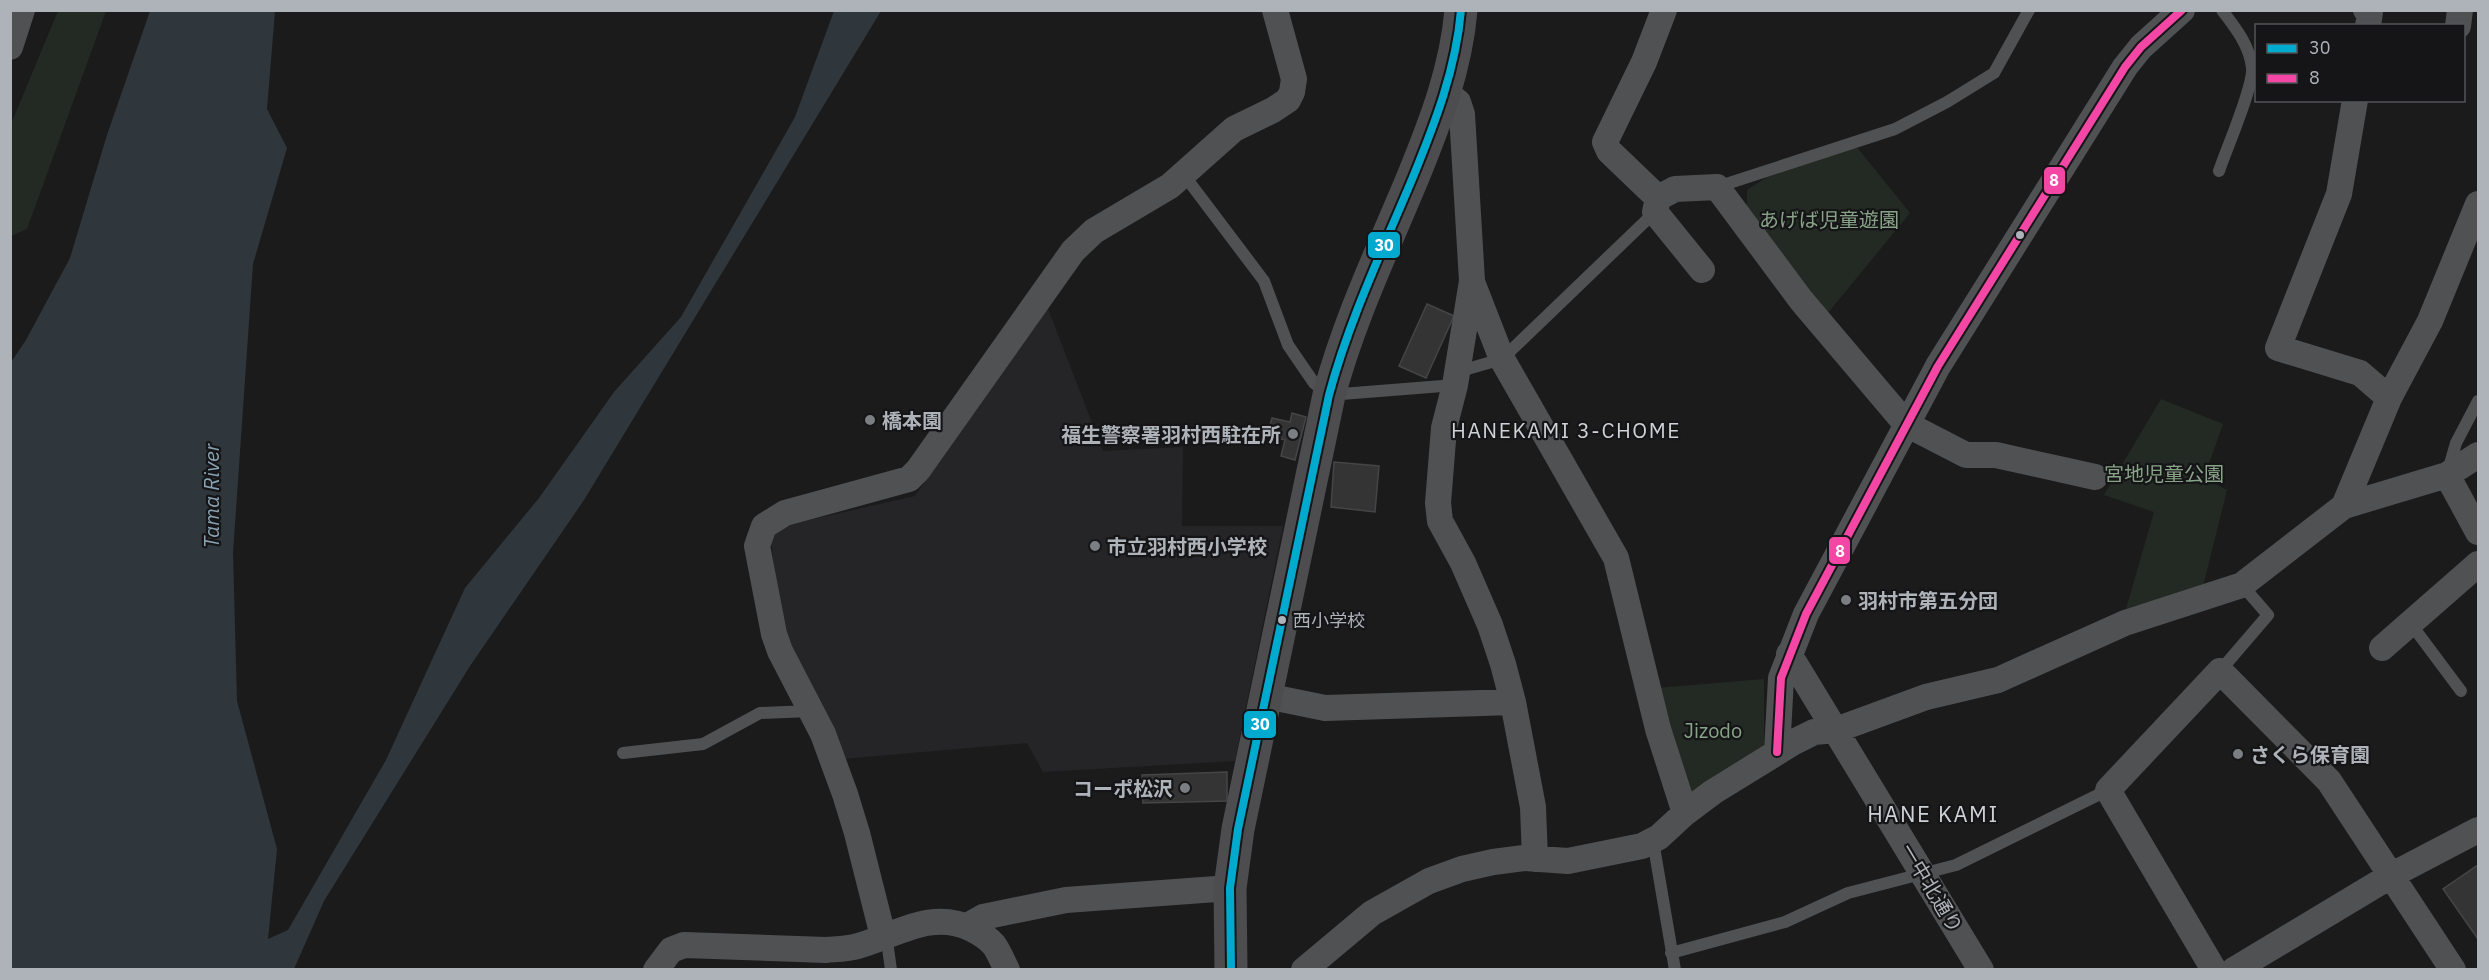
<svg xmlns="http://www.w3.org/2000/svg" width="2489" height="980" viewBox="0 0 2489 980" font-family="'IBM Plex Sans','Noto Sans JP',sans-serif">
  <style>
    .built { fill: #252527 }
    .green { fill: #232a23 }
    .water { fill: #2f373c }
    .building { fill: #343435; stroke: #444547; stroke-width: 1.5 }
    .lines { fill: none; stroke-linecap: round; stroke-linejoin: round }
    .lane { stroke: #505153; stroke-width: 12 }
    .street { stroke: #505153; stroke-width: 26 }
    .primary { stroke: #4d4d4f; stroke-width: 33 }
    .bus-1-casing { stroke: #151517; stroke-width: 12 }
    .bus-2-casing { stroke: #151517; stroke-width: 12 }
    .bus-1 { stroke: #00a9ce; stroke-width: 8 }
    .bus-2 { stroke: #f346a5; stroke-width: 8 }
    .bus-dot { fill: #aeb3ba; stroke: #151517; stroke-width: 2 }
    .poi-dot { fill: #7b7e82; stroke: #151517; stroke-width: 2 }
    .labels { text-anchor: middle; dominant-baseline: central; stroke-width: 4.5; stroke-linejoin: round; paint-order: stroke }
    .bus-label { font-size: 18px; fill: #aeb3ba; stroke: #151517; text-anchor: start }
    .park-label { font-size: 20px; fill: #88a387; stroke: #151517 }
    .poi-label { font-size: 20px; font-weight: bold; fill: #aeb3ba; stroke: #151517; text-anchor: start }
    .street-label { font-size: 20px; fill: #aeb3ba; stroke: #151517 }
    .neighbourhood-label { font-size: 21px; letter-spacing: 1.5px; fill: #ced1d6; stroke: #151517 }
    .water-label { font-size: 21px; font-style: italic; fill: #89a2b1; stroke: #151517 }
    .quarter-label { font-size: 22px; letter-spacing: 1.5px; fill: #ced1d6; stroke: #151517 }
    .line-badge { stroke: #151517; stroke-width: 2 }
    .badge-label { font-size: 16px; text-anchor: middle; font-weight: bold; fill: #fff }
  </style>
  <rect width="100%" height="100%" fill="#1b1b1b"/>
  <!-- built -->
  <path class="built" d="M1047 306 1103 451 1183 447 1182 526H1283L1235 761 1043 772 1027 743 842 759 782 634 770 533 782 526 915 496Z"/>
  <!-- green -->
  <path class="green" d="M58 11H106L27 229 11 236V124Z
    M1856 146 1910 213 1827 314 1747 210V190L1767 177Z
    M2161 399 2223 424 2204 478 2227 490 2202 590 2126 609 2154 512 2104 495Z
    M1764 679V754L1683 802 1657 688Z"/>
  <!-- water -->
  <path class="water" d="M150 11H275L267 109 287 148 253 264 233 553 237 701 277 849 268 939 288 930 386 760 465 588 539 498 614 392 681 317 795 117 834 11H881L584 500 470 666 324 901 294 969H11V362L26 340 70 258 107 135Z"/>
  <!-- building -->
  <path class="building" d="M1427 304 1454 316 1426 378 1399 366Z
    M1292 413 1306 417 1295 460 1281 456 1285 440 1267 435 1272 418 1290 422Z
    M1334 462 1379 466 1375 512 1331 507Z
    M1227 772V801L1143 803 1142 775Z
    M2478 865V939L2443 889Z"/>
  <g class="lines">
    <!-- lane -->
    <path class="lane" d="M2219 171C2226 150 2254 86 2252 68 2250 46 2235 27 2222 10
      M1184 175 1264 281 1288 345 1314 383 1329 395 1455 385
      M1717 187 1895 129 1947 102 1994 73 2029 10
      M1457 372 1502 359 1655 212
      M2448 471 2456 443 2478 401
      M2411 624 2461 691
      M2220 671 2268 615 2242 585
      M623 753 703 744 760 713 811 711
      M1653 841 1675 970
      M883 936 888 948 891 970
      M1671 953 1785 922 1848 893 1956 865 2108 790"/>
    <!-- street -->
    <path class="street" d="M1664 10 1644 62 1605 142 1609 151 1658 198 1655 212 1702 270
      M2366 10 2370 12 2368 26
      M2458 26 2460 10
      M10 47 22 10
      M1445 92 1458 102 1462 114 1472 281 1455 385 1444 428 1438 503 1440 521 1463 563 1490 625 1503 664 1513 702 1533 807 1535 859
      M2355 100 2339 194 2278 348 2360 373 2389 398
      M1658 198 1675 189 1717 187 1801 300 1906 424 1966 455H1996L2095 477
      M1472 282 1502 359 1616 558 1658 729 1685 813
      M2447 475 2478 532
      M2344 506 2389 398 2430 321 2478 204
      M2382 648 2478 564
      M1789 654 1981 970
      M1266 696 1325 708 1513 702
      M1777 752 1781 678 1806 614 1938 366 2125 67 2141 47 2182 10
      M967 926 983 917 1066 900 1230 888
      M883 936 857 833 845 794 823 734 780 651 774 634 757 546 764 526 785 513 909 479 918 470 1073 251 1094 231 1170 186 1234 129 1273 110 1288 100 1292 92 1294 79 1275 10
      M656 970 671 950 684 945 826 950C837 949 847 949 858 946 897 935 931 909 972 929 980 933 988 938 994 945 999 952 1003 962 1007 970
      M1304 970 1372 913 1429 881 1462 869 1493 862 1524 858 1568 861 1642 846 1659 837 1685 813 1713 792 1794 742 1814 732 1836 730 1926 697 1998 680 2125 623 2242 585 2344 506 2447 475 2478 455
      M2214 970 2108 790 2220 671 2329 781 2453 970
      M2234 970 2392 875 2478 830"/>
    <!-- primary -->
    <path class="primary" d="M1231 970 1230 888 1238 829 1329 395C1349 320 1383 249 1413 177 1435 123 1456 69 1461 10"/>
    <!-- bus-1 casing -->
    <g class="bus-1-casing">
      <path id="bus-1" d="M1231 970 1230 888 1238 829 1329 395C1349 320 1383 249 1413 177 1435 123 1456 69 1461 10"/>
    </g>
    <!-- bus-2 casing -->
    <g class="bus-2-casing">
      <path id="bus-2" d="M1777 752 1781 678 1806 614 1938 366 2125 67 2141 47 2182 10"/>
    </g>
    <!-- bus-1 -->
    <use href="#bus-1" class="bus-1"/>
    <!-- bus-2 -->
    <use href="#bus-2" class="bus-2"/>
  </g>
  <!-- markers -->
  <g class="bus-dot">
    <circle cx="2020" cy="235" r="5"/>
    <circle cx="1282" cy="620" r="5"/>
  </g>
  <g class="poi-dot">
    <circle cx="870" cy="420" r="6"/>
    <circle cx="1293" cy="434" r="6"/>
    <circle cx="1095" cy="546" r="6"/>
    <circle cx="1846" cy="600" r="6"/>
    <circle cx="2238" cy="754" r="6"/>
    <circle cx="1185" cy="788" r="6"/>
  </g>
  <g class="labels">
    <!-- bus labels -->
    <g class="bus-label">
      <text x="1293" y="620">西小学校</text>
    </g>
    <!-- park labels -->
    <g class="park-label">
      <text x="1829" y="219">あげば児童遊園</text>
      <text x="2164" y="473">宮地児童公園</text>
      <text x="1713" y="730">Jizodo</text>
    </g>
    <!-- poi labels -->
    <g class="poi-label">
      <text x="882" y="420">橋本園</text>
      <text x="1281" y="434" text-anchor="end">福生警察署羽村西駐在所</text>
      <text x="1107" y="546">市立羽村西小学校</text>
      <text x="1858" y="600">羽村市第五分団</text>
      <text x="2250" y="754">さくら保育園</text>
      <text x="1173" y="788" text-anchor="end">コーポ松沢</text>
    </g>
    <!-- street labels -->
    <g class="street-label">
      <text transform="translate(1932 888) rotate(59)">一中北通り</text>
    </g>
    <!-- neighbourhood labels -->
    <g class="neighbourhood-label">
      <text x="1566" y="430">HANEKAMI 3-CHOME</text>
    </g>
    <!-- water labels -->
    <g class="water-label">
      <text transform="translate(211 496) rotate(-90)">Tama River</text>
    </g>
    <!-- quarter labels -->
    <g class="quarter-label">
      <text x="1933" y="813">HANE KAMI</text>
    </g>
  </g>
  <g class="line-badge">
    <rect x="2043" y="166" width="23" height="29" rx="6" fill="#f346a5"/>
    <rect x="1367" y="231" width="34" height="28" rx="6" fill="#00a9ce"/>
    <rect x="1828" y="536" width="23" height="29" rx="6" fill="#f346a5"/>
    <rect x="1243" y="710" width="34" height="29" rx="6" fill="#00a9ce"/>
  </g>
  <g class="badge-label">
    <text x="2054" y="186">8</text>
    <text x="1384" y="251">30</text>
    <text x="1840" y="557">8</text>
    <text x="1260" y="730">30</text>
  </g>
  <!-- border -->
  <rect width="2489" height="980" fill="none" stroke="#aeb3ba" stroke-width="24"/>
  <!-- legend -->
  <rect x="2255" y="24" width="210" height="78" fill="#151517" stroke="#525458" stroke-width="1.5"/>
  <rect x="2267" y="44" width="30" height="9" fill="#00a9ce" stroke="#525458" stroke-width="1.5"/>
  <text x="2309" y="54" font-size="18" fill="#aeb3ba">30</text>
  <rect x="2267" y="74" width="30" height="9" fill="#f346a5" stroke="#525458" stroke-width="1.5"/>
  <text x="2309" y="84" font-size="18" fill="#aeb3ba">8</text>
</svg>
